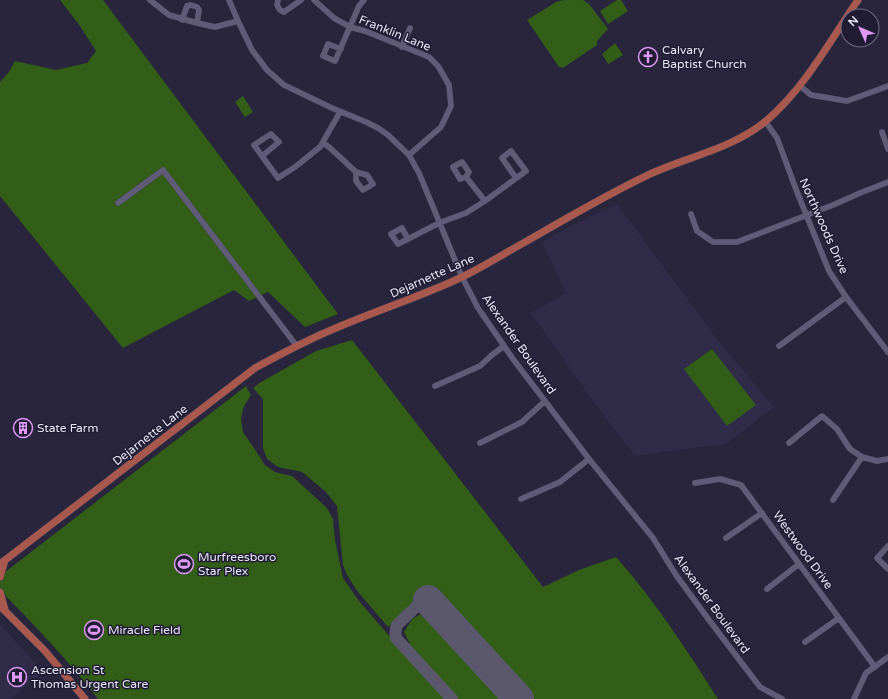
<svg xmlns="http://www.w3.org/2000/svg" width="888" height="699" viewBox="0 0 888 699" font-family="'Varela Round',sans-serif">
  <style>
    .built { fill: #312b4a }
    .green { fill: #325e17 }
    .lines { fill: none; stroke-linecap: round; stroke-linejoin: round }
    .taxiway { stroke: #5b586e; stroke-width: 12 }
    .runway { stroke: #5b586e; stroke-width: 30 }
    .minor-casing { stroke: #454256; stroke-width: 6 }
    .major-casing { stroke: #454256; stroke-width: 8 }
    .minor { stroke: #605c77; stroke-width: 5.5 }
    .major { stroke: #a9584e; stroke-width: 7 }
    .labels { text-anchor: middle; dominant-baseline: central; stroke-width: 3; stroke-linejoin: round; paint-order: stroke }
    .street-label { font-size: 12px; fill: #e6e5f5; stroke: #201c33 }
    .poi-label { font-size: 12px; fill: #e6e5f5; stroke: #201c33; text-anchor: start }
  </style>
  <rect width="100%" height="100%" fill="#29253d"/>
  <!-- built -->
  <path class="built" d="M617 204 720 343 774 407 726 444 690 448 635 456 595 404 531 313 566 293 542 242 574 224Z
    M0 624 43 672 10 699H0Z"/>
  <!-- green -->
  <path class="green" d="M60 0H103L338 314 305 327 268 292 249 301 234 290 123 348 0 196V82L9 72 15 61 56 70 87 63 96 51 80 26Z
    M563 0H583L589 4 608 29 597 41V45L563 68 559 67 527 20 556 2Z
    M617 0H621L628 11 608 24 600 11Z
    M615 43 623 55 608 64 602 54Z
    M243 96 253 112 245 117 235 102Z
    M352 340 543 587 579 570 616 557C655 601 687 650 718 699H532L431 588 388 627 358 592 347 575 343 565 337 506 326 492 302 472 278 467 267 459 263 448V399L253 388 261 382 316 351Z
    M712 349 756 405 727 426 684 369Z
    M246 386 251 395 244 406 241 418 243 432 252 445 265 465 275 472 292 476 327 508 333 519 335 540 343 578 359 601 412 662 446 699H98C68 660 34 625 0 590V576Z
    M425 612 497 690 505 699H457L414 652 404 632 412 619Z"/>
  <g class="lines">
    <!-- taxiway -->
    <path class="taxiway" d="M428 600 418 605 397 625C395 630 395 633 396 638L452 699"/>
    <!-- runway -->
    <path class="runway" d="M428 600 519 699"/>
    <!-- minor casing -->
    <g class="minor-casing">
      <path id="minor" d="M150 0 169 15 197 23 215 27 238 21
        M229 0 238 21 252 50 267 70 284 85 332 108 366 122 378 128 388 135 409 155 419 173 462 277 478 308 513 359 589 459 653 538 676 575 709 620 760 687 782 699
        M278 0 277 5 280 10 284 12 301 0
        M314 0 334 18 350 27 365 31 429 57 438 66 449 85 451 106 441 127 409 155
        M182 20 187 6 191 5 197 7 199 10 197 23
        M402 47 410 28
        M341 49 328 44 323 56 335 61 359 6 364 0
        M800 86 811 95 847 101 888 86
        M765 121 777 138 797 192 829 271 846 297 888 352
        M882 132 888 149
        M323 143 329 147 356 172 367 175 373 184 363 190 356 181V172
        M262 156 279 142 271 134 254 145 278 178 295 167 320 147 340 112
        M466 177 460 179 453 167 462 162 469 172 466 177 485 201
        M118 203 163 170 296 345
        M691 214 697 231 713 242H737L833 205 860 193 888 182
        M408 239 398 244 391 234 402 228 408 239 439 223 466 213 485 201 526 171 511 151 502 158 516 178
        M779 346 846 297
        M435 386 480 366 492 355 504 346
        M480 443 522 422 545 401
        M789 443 822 416 837 429 850 449 862 457 877 461 888 459
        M695 483 720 479 741 485 875 667
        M521 499 560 482 589 459
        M833 500 862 457
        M726 538 762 513
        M888 546 877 558 888 569
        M767 589 799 564
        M805 642 839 618
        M854 699 866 673 888 657"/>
    </g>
    <!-- major casing -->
    <g class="major-casing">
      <path id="major" d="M0 564 255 368C279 355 303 342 329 331 372 312 417 298 460 278 483 267 505 253 527 241 567 218 606 195 648 175 686 157 732 149 766 121 804 89 830 41 858 0
        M0 577 5 560
        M0 592 5 610
        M0 606 45 651 85 699"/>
    </g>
    <!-- minor -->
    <use href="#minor" class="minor"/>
    <!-- major -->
    <use href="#major" class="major"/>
  </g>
  <!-- icons -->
  <defs>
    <g id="church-ring" transform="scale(1)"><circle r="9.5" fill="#201c33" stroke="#dd99f3" stroke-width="1.5"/><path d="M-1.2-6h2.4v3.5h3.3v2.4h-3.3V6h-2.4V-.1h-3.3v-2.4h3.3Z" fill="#dd99f3"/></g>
    <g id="building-ring" transform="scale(1)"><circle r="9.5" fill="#201c33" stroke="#dd99f3" stroke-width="1.5"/><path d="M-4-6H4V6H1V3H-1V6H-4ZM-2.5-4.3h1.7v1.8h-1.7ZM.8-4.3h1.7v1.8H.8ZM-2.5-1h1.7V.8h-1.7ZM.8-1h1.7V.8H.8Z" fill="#dd99f3"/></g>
    <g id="stadium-ring" transform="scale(1)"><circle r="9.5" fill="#201c33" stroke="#dd99f3" stroke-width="1.5"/><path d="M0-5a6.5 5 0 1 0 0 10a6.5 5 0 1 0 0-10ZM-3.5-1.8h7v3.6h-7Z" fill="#dd99f3"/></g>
    <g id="hospital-ring" transform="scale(1)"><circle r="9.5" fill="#201c33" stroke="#dd99f3" stroke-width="1.5"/><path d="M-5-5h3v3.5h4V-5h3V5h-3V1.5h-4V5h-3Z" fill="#dd99f3"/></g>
  </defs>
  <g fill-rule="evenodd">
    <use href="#church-ring" x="648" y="57"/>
    <use href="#building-ring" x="23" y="428"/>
    <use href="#stadium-ring" x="184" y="564"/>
    <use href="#stadium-ring" x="94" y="630"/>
    <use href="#hospital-ring" x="17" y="677"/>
  </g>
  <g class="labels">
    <!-- street labels -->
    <g class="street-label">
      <text transform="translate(395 33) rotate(22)">Franklin Lane</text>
      <text transform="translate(824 226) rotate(66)">Northwoods Drive</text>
      <text transform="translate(432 276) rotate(-24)">Dejarnette Lane</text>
      <text transform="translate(519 344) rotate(55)">Alexander Boulevard</text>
      <text transform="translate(150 435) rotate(-38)">Dejarnette Lane</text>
      <text transform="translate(803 550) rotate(54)">Westwood Drive</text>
      <text transform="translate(712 604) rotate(54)">Alexander Boulevard</text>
    </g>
    <!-- poi labels -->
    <g class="poi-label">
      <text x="662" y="50">Calvary<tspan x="662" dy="14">Baptist Church</tspan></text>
      <text x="37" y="428">State Farm</text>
      <text x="198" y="557">Murfreesboro<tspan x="198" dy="14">Star Plex</tspan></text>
      <text x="108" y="630">Miracle Field</text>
      <text x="31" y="670">Ascension St<tspan x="31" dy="14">Thomas Urgent Care</tspan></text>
    </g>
  </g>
  <!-- north arrow -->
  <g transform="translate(860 28) rotate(315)"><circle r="19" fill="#201c33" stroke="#6f6c81"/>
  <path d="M0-3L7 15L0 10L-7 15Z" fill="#dd99f3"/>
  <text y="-6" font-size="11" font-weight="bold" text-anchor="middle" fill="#e6e5f5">N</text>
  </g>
</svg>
